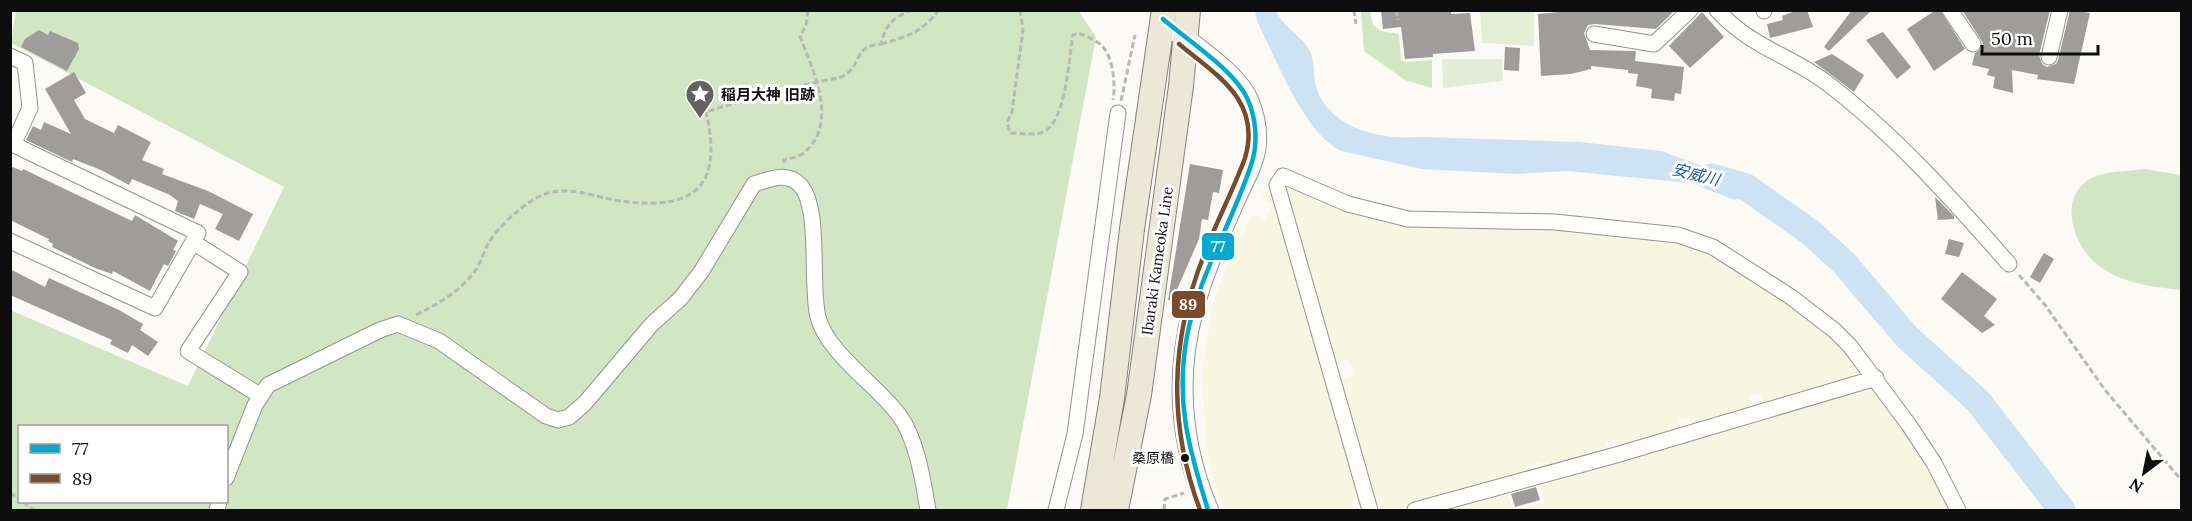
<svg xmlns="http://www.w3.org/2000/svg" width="2192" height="521" viewBox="0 0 2192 521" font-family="Lora,'Noto Sans JP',serif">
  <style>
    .farmland { fill: #f6f6e1 }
    .green { fill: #e2efd5 }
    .forest { fill: #d2e6c4; fill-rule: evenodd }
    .cemetery { fill: #e5ebd9 }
    .water { fill: #cde2f3 }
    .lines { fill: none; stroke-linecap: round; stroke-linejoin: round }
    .river { stroke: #cde2f3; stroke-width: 27 }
    .building { fill: #9e9d99 }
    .minor-casing { stroke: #959492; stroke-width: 17 }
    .tertiary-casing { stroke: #959492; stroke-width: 22 }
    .primary-casing { stroke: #82827f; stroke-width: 26 }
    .path { stroke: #b8b8b7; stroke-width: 3; stroke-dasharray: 6 3; stroke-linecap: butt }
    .minor { stroke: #fefefd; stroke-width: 15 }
    .tertiary { stroke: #fefefd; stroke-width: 20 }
    .primary { stroke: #ebe8da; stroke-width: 24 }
    .bus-1-casing { stroke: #fff; stroke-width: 9 }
    .bus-2-casing { stroke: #fff; stroke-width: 9 }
    .bus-1 { stroke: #00a9ce; stroke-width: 4.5 }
    .bus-2 { stroke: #7a4b2a; stroke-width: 4.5 }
    .bus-dot { fill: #0e0e0e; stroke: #fff; stroke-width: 2 }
    .labels { text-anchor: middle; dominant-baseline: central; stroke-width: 6; stroke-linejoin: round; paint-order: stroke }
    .bus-label { font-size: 14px; fill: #0e0e0e; stroke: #fff; text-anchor: end }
    .poi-label { font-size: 15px; font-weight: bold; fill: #0e0e0e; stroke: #fff; text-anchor: start }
    .street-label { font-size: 15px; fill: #0e0e0e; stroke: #fff }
    .water-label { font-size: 16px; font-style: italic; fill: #205998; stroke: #fff }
    .line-badge { stroke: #fff; stroke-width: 2 }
    .badge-label { font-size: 16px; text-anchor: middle; font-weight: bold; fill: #fff }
  </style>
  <rect width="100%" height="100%" fill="#fbfaf4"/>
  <!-- farmland -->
  <path class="farmland" d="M1270 184 1359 497 1351 500 1354 510H1226L1219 497 1207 451 1202 373 1213 302 1238 241 1253 214 1264 221 1273 205 1262 198Z
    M1294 184 1343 207 1570 229 1697 246 1746 273 1833 337 1859 367 1855 378 1764 406 1760 393 1749 396 1752 409 1692 425 1689 417 1678 420 1680 429 1619 448 1615 440 1605 443 1609 451 1544 468 1540 461 1531 465 1533 471 1394 510H1379L1339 380 1355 375 1349 359 1335 363 1284 194Z
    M1857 389 1859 393 1871 391 1877 399 1882 396 1942 489 1951 510H1449L1508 495 1512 510 1544 503 1541 486Z"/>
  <!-- green -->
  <path class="green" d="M1480 11H1540H1534V46L1482 43Z"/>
  <!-- forest -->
  <path class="forest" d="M1078 10 1096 37 1007 510H11L10 310 188 386 284 187 11 43 16 11ZM20 426H226V502H20Z
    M1361 11H1370L1373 25 1381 31 1399 34 1401 60 1406 62 1432 60V88L1405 80 1364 51Z
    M2145 169 2181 175V290C2155 287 2125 284 2102 268 2071 248 2054 190 2099 175 2113 171 2130 171 2145 169Z"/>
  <!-- cemetery -->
  <path class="cemetery" d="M1442 59H1502L1503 81 1443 88Z"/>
  <!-- water -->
  <path class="water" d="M1255 11H1276C1283 28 1304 36 1311 54 1315 65 1313 79 1317 90 1332 130 1383 140 1420 137L1579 142 1661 151 1744 181 1746 187 1735 200 1691 183 1567 171 1516 174 1422 169 1341 151C1303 132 1276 58 1257 21Z"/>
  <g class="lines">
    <!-- river -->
    <path class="river" d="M1712 177 1746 187 1810 232 1844 263 1907 337 1978 401 2062 510"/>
  </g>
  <!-- building -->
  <path class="building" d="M1381 10 1451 11V14L1470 13 1475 51 1433 54V57L1405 59 1401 27 1383 29Z
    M1581 10H1675L1656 29 1595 24 1588 25 1584 33 1590 50 1636 51 1635 61 1684 67 1681 94 1675 93 1674 101 1651 98 1652 89 1636 86 1638 74 1628 73V70L1591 66V69L1571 74 1541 76 1538 14Z
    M1798 10H1807L1813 27 1770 38 1767 24 1783 20 1782 16Z
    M1852 10H1872L1829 51 1824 47Z
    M1936 10H1940L1965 49 1934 71 1907 29Z
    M1962 10H2050L2039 55 2042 64 2047 67 2056 64 2058 60 2070 10 2090 13 2074 84 2037 79 2038 75 2012 70 2013 93 1993 88 1995 77 1987 75 1989 69 1972 65 1975 53 1981 49 1983 43Z
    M1702 12 1724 37 1690 68 1669 46Z
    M39 30 48 35 50 31 78 43 79 49 67 71 21 47 25 39Z
    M1883 32 1911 67 1897 79 1866 40Z
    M1505 47 1520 48 1519 71 1504 70Z
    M1832 54 1864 75 1854 92 1814 62Z
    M74 72 86 93 74 100 85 119 114 133 118 125 151 142 142 160 164 169 162 174 208 191 253 214 239 241 215 229 223 214 200 204 194 219 175 211 178 201 170 195 132 179 129 185 101 170 73 159 72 162 26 140 33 126 41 130 44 122 71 134 45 89Z
    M1190 164 1223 170 1219 193 1213 192 1208 220 1202 219 1199 239 1172 301 1168 300Z
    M10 166 22 171 23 169 132 221 135 215 178 241 173 250 176 251 168 266 164 264 150 291 113 271 112 274 95 268 52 247 53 244 48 241 49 239 10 220Z
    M1935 197 1954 216V219L1938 220Z
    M1949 239 1964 243 1959 257 1945 254Z
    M2044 253 2054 259 2040 283 2030 277Z
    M10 269 45 287 49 278 119 310 143 324 140 330 158 342 148 356 132 345 128 353 110 344 112 340 10 295Z
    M1962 272 1997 299 1984 316 1995 325 1982 333 1941 299Z
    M1536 487 1540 500 1515 507 1511 494Z"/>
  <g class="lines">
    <!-- minor casing -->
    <g class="minor-casing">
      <path id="minor" d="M1717 10C1752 48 1788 54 1827 83 1895 135 1953 200 2009 264
        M1764 10V11
        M1950 10 1973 44
        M1594 34 1654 44 1690 10
        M10 56 25 63 30 108 13 145
        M2049 57 2060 10
        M10 143 198 233 155 308 10 241
        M193 242 240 272 188 351 261 396
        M226 478 255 405 268 385 380 330 398 324 439 341 546 416 558 420 569 417 585 403 652 324 680 299 701 272 754 184C771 179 787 171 801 186 821 210 810 286 818 317 827 353 877 385 899 415 917 439 923 481 928 510
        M217 510 219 502
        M1056 510 1075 434 1118 113
        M1370 510 1277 185 1283 176 1348 204 1408 219 1555 222 1678 235 1713 247 1791 297 1834 330 1850 346 1909 425 1934 463 1958 510
        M1415 510 1616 455 1876 378"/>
    </g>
    <!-- tertiary casing -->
    <g class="tertiary-casing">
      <path id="tertiary" d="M1176 31C1199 51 1236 73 1248 100 1254 114 1257 129 1256 144 1254 165 1241 185 1233 204 1218 239 1203 273 1193 310 1175 378 1181 446 1208 510"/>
    </g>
    <!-- primary casing -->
    <g class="primary-casing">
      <path id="primary" d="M1093 510 1112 398 1132 229 1164 10
        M1116 510 1139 395 1181 86 1188 10"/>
    </g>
    <!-- path -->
    <path class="path" d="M1020 10 1023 30 1012 112 1007 122 1010 133C1020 133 1034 136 1043 132 1066 123 1069 57 1073 35L1078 33C1085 36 1094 39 1100 44 1113 54 1116 85 1113 100
      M1354 10 1356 24
      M1396 10 1398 20
      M881 44C907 37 922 32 939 10
      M1121 101 1135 35
      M700 114C738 101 775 93 813 83 822 80 832 80 841 77 863 68 851 46 881 44 885 25 893 18 911 10
      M784 163V160C791 158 802 156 806 151 839 120 812 70 800 36L806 26 808 10
      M2019 275 2045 305 2105 390 2182 481
      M416 315C437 304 455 295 471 276 479 268 483 254 488 244 497 228 521 206 538 197 564 184 588 195 614 200 689 212 725 192 706 112
      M10 493 20 499
      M23 502 34 510
      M1164 510 1165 499 1184 493"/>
    <!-- minor -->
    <use href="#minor" class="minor"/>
    <!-- tertiary -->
    <use href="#tertiary" class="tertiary"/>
    <!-- primary -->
    <use href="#primary" class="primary"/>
    <!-- bus-1 casing -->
    <g class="bus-1-casing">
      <path id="bus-1" d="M1163 19C1187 40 1236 71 1248 100 1256 119 1258 142 1252 162 1233 222 1199 274 1187 336 1175 402 1189 449 1208 510"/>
    </g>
    <!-- bus-2 casing -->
    <g class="bus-2-casing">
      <path id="bus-2" d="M1179 44C1216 75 1262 100 1245 158 1233 191 1216 222 1204 255 1170 341 1168 424 1200 510"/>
    </g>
    <!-- bus-1 -->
    <use href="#bus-1" class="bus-1"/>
    <!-- bus-2 -->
    <use href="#bus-2" class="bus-2"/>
  </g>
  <!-- icons -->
  <defs>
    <g id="sight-pin" transform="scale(1.5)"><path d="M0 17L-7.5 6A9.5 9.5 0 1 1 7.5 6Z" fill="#61615e" stroke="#fff"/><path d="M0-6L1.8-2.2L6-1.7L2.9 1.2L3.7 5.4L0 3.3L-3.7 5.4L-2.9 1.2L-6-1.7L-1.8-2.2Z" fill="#fff"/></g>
  </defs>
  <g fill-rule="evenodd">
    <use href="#sight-pin" x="700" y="94"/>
  </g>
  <!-- markers -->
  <circle class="bus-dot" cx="1185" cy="458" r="5"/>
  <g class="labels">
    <!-- bus labels -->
    <g class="bus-label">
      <text x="1174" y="458">桑原橋</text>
    </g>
    <!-- poi labels -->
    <g class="poi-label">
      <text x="721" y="94">稲月大神 旧跡</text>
    </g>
    <!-- street labels -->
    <g class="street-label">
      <text transform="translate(1157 261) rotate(-82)">Ibaraki Kameoka Line</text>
    </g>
    <!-- water labels -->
    <g class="water-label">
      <text transform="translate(1696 174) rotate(14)">安威川</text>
    </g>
  </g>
  <g class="line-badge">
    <rect x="1201" y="232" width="34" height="29" rx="6" fill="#00a9ce"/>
    <rect x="1171" y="290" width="35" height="29" rx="6" fill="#7a4b2a"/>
  </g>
  <g class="badge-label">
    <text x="1218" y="252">77</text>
    <text x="1188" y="310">89</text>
  </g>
  <!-- border -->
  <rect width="2192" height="521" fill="none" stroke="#0e0e0e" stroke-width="24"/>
  <!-- legend -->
  <rect x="18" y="425" width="210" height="78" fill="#ffffff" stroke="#9f9f9f" stroke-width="1.5"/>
  <rect x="30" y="444" width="30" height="9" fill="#00a9ce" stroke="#9f9f9f" stroke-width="1.5"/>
  <text x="72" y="455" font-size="18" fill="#0e0e0e">77</text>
  <rect x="30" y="474" width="30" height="9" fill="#7a4b2a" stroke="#9f9f9f" stroke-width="1.5"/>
  <text x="72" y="485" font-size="18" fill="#0e0e0e">89</text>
  <!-- north arrow -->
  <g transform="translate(2144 473) rotate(212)" stroke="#ffffff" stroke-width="4.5" paint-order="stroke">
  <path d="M0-4.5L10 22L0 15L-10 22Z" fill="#0e0e0e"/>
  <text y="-9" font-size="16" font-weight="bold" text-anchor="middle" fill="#0e0e0e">N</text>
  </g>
  <!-- scale -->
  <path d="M1982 45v9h116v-9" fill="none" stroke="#0e0e0e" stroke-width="3"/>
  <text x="1991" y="45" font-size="18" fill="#0e0e0e" stroke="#ffffff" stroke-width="4.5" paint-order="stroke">50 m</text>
</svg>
